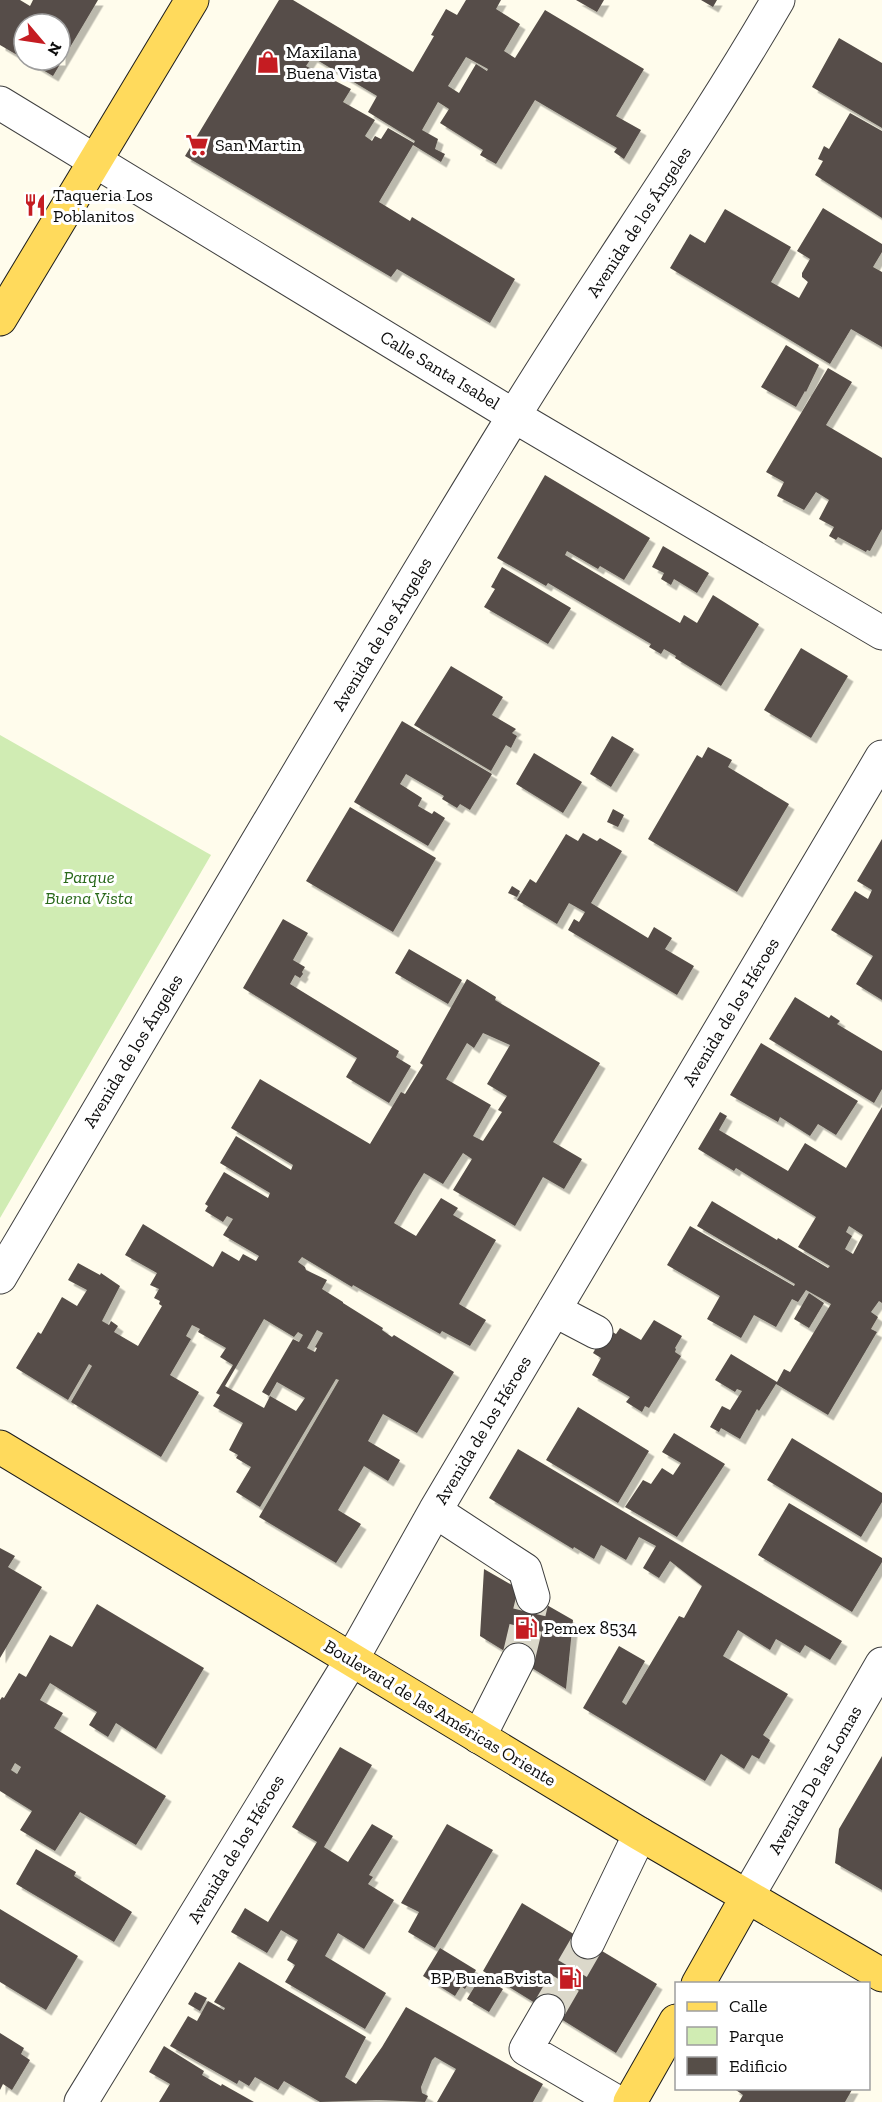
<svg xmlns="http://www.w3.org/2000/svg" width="882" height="2102" viewBox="0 0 882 2102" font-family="'Zilla Slab',serif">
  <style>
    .green { fill: #d0ecb3 }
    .building { fill: #564e48; fill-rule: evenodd; filter: url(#shadow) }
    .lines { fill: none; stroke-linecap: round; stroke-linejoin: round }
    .minor-tunnel { stroke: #dbd8ca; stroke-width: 33; stroke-dasharray: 33 16; stroke-linecap: butt }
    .minor-casing { stroke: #3f3f3f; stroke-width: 35 }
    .major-casing { stroke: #1d1d1d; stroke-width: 35 }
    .minor { stroke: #fff; stroke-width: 33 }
    .major { stroke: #ffda5c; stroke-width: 33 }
    .labels { text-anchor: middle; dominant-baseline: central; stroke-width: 6; stroke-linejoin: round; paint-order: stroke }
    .poi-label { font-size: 18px; fill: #0c0c0c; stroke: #fff; text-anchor: start }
    .street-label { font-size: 18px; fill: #0c0c0c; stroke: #fff }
    .park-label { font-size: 18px; font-style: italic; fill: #286819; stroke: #fff }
  </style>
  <defs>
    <filter id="shadow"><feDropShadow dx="5.5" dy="5.5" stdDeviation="0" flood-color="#0004"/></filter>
  </defs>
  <rect width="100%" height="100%" fill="#fffcec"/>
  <!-- green -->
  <path class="green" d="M0 735 211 855 0 1218Z"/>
  <!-- building -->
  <path class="building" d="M0 0H20L30 6 33 0H98L53 76 26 60H60V24H24V59L0 45Z
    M279 0H293L413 72 434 36 431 35 446 9 457 15 466 0H501L496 9 520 24 504 51 515 58 545 10 644 69 616 116 641 130 624 159 614 152 617 148 535 100 496 164 480 155 483 150 440 123 449 109 438 102 422 130 438 139 435 149 445 154 441 162 413 145 379 202 410 221 412 217 515 279 490 323 397 269 391 277 185 156ZM312 57 377 96 368 112 415 141 414 143 388 128 381 139 375 136 372 141 365 136 375 120 343 102 351 89 306 66ZM466 57 488 69 487 71 476 64 459 93 448 86Z
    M576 0H604L597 12Z
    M701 0H717L713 7Z
    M839 38 882 63V128L812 87Z
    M850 113 882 131V218L815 175 823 161 818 159 824 146 829 149Z
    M823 208 882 244V252L873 267 882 272V347L851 329 830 364 670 268 690 234 705 243 725 209 791 247 771 282 799 298 808 282 802 277V273L810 259 797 251Z
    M786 345 819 365 806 392 805 391 796 407 761 387Z
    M828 368 852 382 826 425 882 458V529L870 551 867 550 866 552 838 537 836 540 829 536 834 527 819 519 829 500 816 492 804 510 777 496 784 482 766 472Z
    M545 475 650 538 624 580 600 566 598 569 567 551 565 555 680 623 684 615 697 623 713 595 759 624 721 686 675 658 676 656 664 649 661 654 649 647 651 644 548 583 546 586 497 558Z
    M663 546 709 573 697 593 674 579 671 585 661 579 664 573 652 567Z
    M502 567 571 608 548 644 484 607 495 589 491 587Z
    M801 648 848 676 811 738 764 710Z
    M451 666 503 697 492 715 516 729 512 733 517 736 511 748 506 745 491 771 414 725Z
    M402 721 492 774 470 810 460 804 457 808 442 799 444 796 406 774 400 784 422 798 418 806 432 814 434 811 445 818 428 846 354 802Z
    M612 736 634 749 611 787 590 774Z
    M708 747 732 760 728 767 789 804 737 892 648 839 697 755 702 758Z
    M534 753 582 782 563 813 516 784Z
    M350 807 436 858 393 932 306 881Z
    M613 809 624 815 618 827 607 822Z
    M583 833 597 841 600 838 622 851 591 903 648 938 654 927 672 938 665 949 694 966 677 995 568 930 574 919 579 922 585 912 569 903 557 924 517 900 530 879 536 883 566 834 578 841Z
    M882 839V1000L856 984 873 956 831 930 855 891 868 899 872 890 857 881Z
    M512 886 520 891 517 897 508 893Z
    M283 919 308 933 293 960 305 967 302 972 303 974 300 978 295 975 290 984 399 1051 396 1057 411 1066 389 1103 346 1077 357 1058 243 988Z
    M409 949 462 980 448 1004 395 973Z
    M467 979 496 997 495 1000 600 1063 553 1142 582 1159 564 1189 543 1177 515 1226 453 1190 472 1159 463 1153 443 1184 424 1173 414 1189 394 1223 404 1229 416 1236 441 1198 458 1208 453 1215 496 1240 459 1304 486 1320 470 1346 442 1331 440 1334 353 1285 352 1287 302 1257 298 1262 305 1267 306 1270 327 1280 322 1289 343 1302V1303L383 1328 382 1330 392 1337 394 1335 454 1372 417 1433 383 1414 368 1441 400 1460 388 1481 364 1466 338 1510 361 1524 336 1563 259 1517 339 1380 336 1379 260 1507 236 1492 251 1467 236 1458 238 1455 229 1450 243 1423 213 1406 220 1395 216 1393 233 1365 220 1357 226 1348 198 1332 200 1329 192 1325 186 1336 191 1339 170 1375 199 1392 161 1457 71 1402 92 1366 89 1364 68 1400 16 1368 38 1332 41 1334 62 1297 77 1306 87 1290 68 1280 78 1263 100 1275 101 1273 120 1286 102 1321 109 1325 111 1321 118 1326 114 1332 138 1346 162 1306 159 1304 160 1301 154 1298 159 1289 150 1285 157 1273 125 1255 143 1224 213 1267 222 1251 239 1261 243 1254 256 1261 259 1256 223 1235 233 1219 227 1216 223 1222 205 1211 208 1206 205 1204 224 1172 268 1198 270 1193 220 1163 236 1136 291 1170 293 1165 231 1128 260 1079 370 1144 401 1092 405 1094 423 1065 420 1063ZM483 1033 510 1045 487 1084 507 1096 498 1110 502 1112 483 1141 473 1136 491 1105 446 1079 467 1043 474 1048ZM264 1319 294 1337 298 1332 303 1335 299 1342 293 1339 262 1392 269 1396 277 1382 305 1398 296 1411 270 1396 264 1408 225 1386ZM317 1330 323 1333 315 1347 317 1348 315 1352 307 1348Z
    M795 997 829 1018 831 1015 840 1021 837 1024 882 1051V1089L874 1103 769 1039Z
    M761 1043 858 1101 836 1135 818 1124 810 1136 780 1117 778 1122 730 1095Z
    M882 1107V1303L879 1301 871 1312 878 1317 871 1329 877 1332 828 1415 776 1384 759 1411 757 1409 740 1439 721 1428 719 1432 710 1427 722 1406 730 1410 742 1391 737 1389 735 1392 715 1380 731 1354 777 1382 784 1369 790 1372 831 1304 806 1290 798 1302 792 1299 776 1327 754 1315 741 1338 707 1319 720 1296 667 1265 690 1226 794 1286 795 1284 697 1226 712 1201 777 1240 778 1238 828 1268 830 1266 798 1247 816 1217 736 1168 734 1171 698 1149 720 1112 727 1116 719 1130 788 1171 805 1143 846 1168ZM849 1226 863 1235 853 1254 845 1249 852 1236 846 1232Z
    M809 1293 824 1303 809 1328 794 1319Z
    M654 1320 682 1336 675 1348 676 1349 675 1352 681 1356 649 1408 645 1406 642 1412 626 1402 630 1397 592 1375 601 1358 593 1353 607 1329 616 1334 620 1328 641 1340Z
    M578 1407 649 1451 618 1503 546 1460Z
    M674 1433 725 1464 677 1537 625 1507 643 1480 651 1484 662 1468 673 1475 681 1463 662 1452Z
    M792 1438 882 1493V1502L861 1537 767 1480Z
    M518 1449 842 1641 830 1660 805 1645 800 1653 776 1639 770 1650 738 1630 723 1656 788 1694 763 1735 770 1740 759 1759 752 1755 744 1769 721 1754 705 1781 583 1708 619 1646 645 1661 622 1702 626 1705 679 1616 684 1618 702 1586 670 1561 659 1578 643 1568 656 1546 639 1537 626 1560 601 1545 594 1559 574 1547 573 1549 489 1498Z
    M789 1503 882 1558V1562L852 1612 758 1555Z
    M0 1548 15 1556 8 1567 42 1587 0 1658Z
    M484 1569 573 1620 566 1689 480 1636Z
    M97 1604 204 1668 156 1749 116 1723 108 1737 89 1725 97 1712 50 1683 40 1700 63 1713 54 1728 166 1796 136 1845 80 1812 55 1851 20 1830 32 1811 0 1791V1700L2 1697 4 1698 19 1673 26 1677 50 1635 72 1647ZM15 1763 21 1767 17 1774 11 1770Z
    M340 1747 372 1765 324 1847 348 1862 372 1824 393 1836 369 1875 373 1877 368 1884 394 1900 364 1949 338 1933 325 1956 386 1993 365 2029 285 1982 295 1965 287 1960 298 1940 281 1930 267 1953 231 1932 245 1908 268 1922 317 1842 292 1827Z
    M882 1756V1890L835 1863 839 1829Z
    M447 1824 493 1850 435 1948 408 1932 419 1912 401 1903Z
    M36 1849 76 1872 74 1876 132 1912 114 1942 16 1884Z
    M522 1903 657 1984 616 2053 483 1971Z
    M0 1909 78 1956 46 2010 0 1982Z
    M440 1948 476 1970 465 1989 461 1986 455 1996 423 1976Z
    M239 1962 366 2037 345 2077 356 2084 382 2047 406 2007 543 2084 533 2102H437L456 2069 435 2057 432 2060 421 2087 422 2093 428 2096 425 2102 378 2100 320 2102 284 2081 278 2090 255 2077 249 2086 239 2080 237 2084 170 2046 188 2016 197 2021 208 2001 224 2010 225 2008 214 2002Z
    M481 1976 503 1989 489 2012 467 1999Z
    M195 1992 207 1998 200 2011 188 2004Z
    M0 2033 24 2048 21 2054 30 2060 12 2090 3 2084 0 2090Z
    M164 2046 204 2071 202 2075 221 2086 222 2084 254 2102H159L170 2084 149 2072Z
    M733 2088H853L845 2102H739L743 2095Z"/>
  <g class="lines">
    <!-- minor-tunnel -->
    <path class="minor-tunnel" d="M518 1660 533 1597
      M548 2011 588 1942"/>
    <!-- minor casing -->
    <g class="minor-casing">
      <path id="minor" d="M0 103 514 416 882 633
        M0 1277C170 990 338 703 512 419 598 278 695 143 778 0
        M554 1310 596 1332
        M435 1511 525 1570 533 1597
        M479 1737 518 1660
        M747 1897 882 1664
        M588 1942 640 1834
        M548 2011 526 2049 617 2102
        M81 2102 352 1659 435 1511 882 757"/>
    </g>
    <!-- major casing -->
    <g class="major-casing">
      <path id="major" d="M0 319 192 0
        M0 1447 640 1834 882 1975
        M698 1984 747 1897
        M630 2102 676 2021"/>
    </g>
    <!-- minor -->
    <use href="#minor" class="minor"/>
    <!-- major -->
    <use href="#major" class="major"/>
  </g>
  <!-- icons -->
  <defs>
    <g id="shop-bare" transform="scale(1.8)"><path d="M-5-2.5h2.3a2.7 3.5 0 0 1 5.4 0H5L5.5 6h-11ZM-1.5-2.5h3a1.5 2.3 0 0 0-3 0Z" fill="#c51c22" stroke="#fff" stroke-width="2.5" paint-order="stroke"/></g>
    <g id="supermarket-bare" transform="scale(1.8)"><path d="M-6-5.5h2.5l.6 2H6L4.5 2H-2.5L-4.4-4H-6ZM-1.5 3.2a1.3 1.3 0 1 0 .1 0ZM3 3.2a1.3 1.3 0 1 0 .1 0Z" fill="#c51c22" stroke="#fff" stroke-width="2.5" paint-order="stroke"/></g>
    <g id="restaurant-bare" transform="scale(1.8)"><path d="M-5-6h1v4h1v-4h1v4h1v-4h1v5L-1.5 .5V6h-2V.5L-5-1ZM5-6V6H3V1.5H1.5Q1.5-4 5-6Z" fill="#c51c22" stroke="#fff" stroke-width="2.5" paint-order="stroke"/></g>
    <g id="fuel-bare" transform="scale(1.8)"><path d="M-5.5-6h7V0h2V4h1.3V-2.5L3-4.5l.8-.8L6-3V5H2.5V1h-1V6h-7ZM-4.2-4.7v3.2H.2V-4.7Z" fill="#c51c22" stroke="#fff" stroke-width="2.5" paint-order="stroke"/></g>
  </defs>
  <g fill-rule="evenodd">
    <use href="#shop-bare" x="268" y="62"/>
    <use href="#supermarket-bare" x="197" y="145"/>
    <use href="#restaurant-bare" x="35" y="205"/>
    <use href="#fuel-bare" x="526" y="1628"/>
    <use href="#fuel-bare" x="570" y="1978"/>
  </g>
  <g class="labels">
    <!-- poi labels -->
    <g class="poi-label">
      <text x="286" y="52">Maxilana<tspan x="286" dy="21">Buena Vista</tspan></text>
      <text x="215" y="145">San Martin</text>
      <text x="53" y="195">Taqueria Los<tspan x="53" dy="21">Poblanitos</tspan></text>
      <text x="544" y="1628">Pemex 8534</text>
      <text x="552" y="1978" text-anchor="end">BP BuenaBvista</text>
    </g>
    <!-- street labels -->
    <g class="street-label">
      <text transform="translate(639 222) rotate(-57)">Avenida de los Ángeles</text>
      <text transform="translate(440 370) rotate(31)">Calle Santa Isabel</text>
      <text transform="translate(382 634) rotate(-59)">Avenida de los Ángeles</text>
      <text transform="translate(731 1012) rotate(-59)">Avenida de los Héroes</text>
      <text transform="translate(133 1051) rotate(-59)">Avenida de los Ángeles</text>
      <text transform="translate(483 1430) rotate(-59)">Avenida de los Héroes</text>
      <text transform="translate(440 1713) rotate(31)">Boulevard de las Américas Oriente</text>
      <text transform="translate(815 1780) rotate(-60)">Avenida De las Lomas</text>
      <text transform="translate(236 1849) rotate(-59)">Avenida de los Héroes</text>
    </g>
    <!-- park labels -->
    <g class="park-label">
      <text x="89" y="877">Parque<tspan x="89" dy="21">Buena Vista</tspan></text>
    </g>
  </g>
  <!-- legend -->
  <rect x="675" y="1982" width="195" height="108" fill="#ffffff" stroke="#9e9e9e" stroke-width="1.5"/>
  <rect x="687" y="2002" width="30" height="9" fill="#ffda5c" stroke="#9e9e9e" stroke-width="1.5"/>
  <text x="729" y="2012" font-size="18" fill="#0c0c0c">Calle</text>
  <rect x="687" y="2027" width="30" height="18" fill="#d0ecb3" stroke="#9e9e9e" stroke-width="1.5"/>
  <text x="729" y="2042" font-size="18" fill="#0c0c0c">Parque</text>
  <rect x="687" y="2057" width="30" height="18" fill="#564e48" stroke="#9e9e9e" stroke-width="1.5"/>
  <text x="729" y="2072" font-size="18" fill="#0c0c0c">Edificio</text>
  <!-- north arrow -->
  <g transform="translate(42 42) rotate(119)"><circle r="28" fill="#ffffff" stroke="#9e9e9e" stroke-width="1.5"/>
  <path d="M0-4.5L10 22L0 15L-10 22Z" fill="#c51c22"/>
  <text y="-9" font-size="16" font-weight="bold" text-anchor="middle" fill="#0c0c0c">N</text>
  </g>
</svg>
